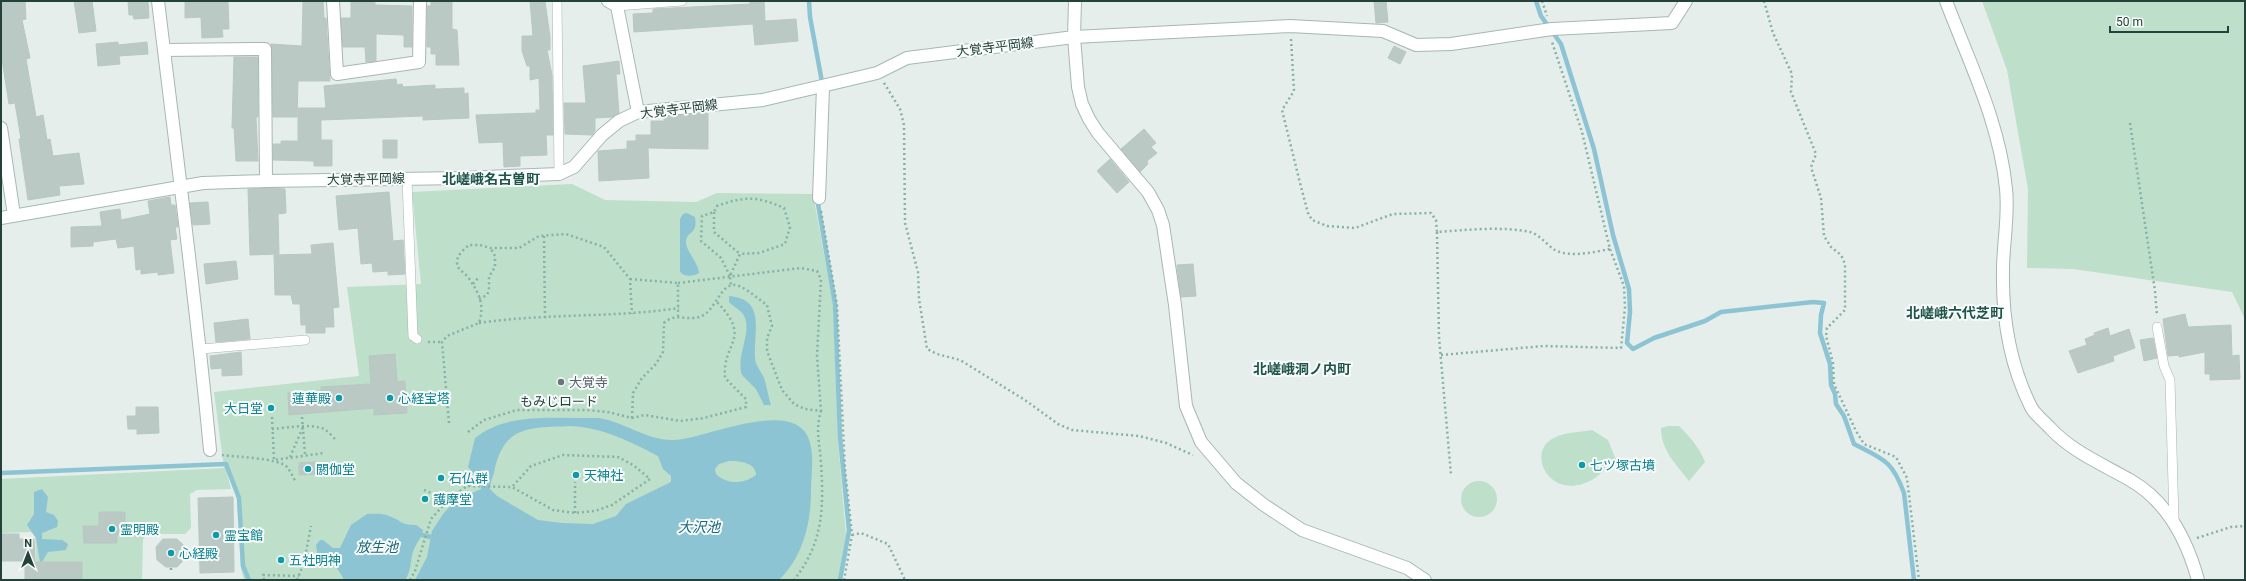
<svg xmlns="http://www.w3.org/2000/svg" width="2246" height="581" viewBox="0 0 2246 581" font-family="Roboto,'Noto Sans JP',sans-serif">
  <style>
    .green { fill: #bedfc9 }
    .water { fill: #8dc4d3; fill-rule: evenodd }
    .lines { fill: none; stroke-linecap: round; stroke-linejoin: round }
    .stream { stroke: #8dc4d3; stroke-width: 4.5 }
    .building { fill: #bac9c4; stroke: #b7c8c2 }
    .lane-casing { stroke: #a7b7b3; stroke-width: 10 }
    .street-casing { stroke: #a7b7b3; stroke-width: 14 }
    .secondary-casing { stroke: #a3bab4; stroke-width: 14 }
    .path { stroke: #85b2a7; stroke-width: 2.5; stroke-dasharray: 2 3; stroke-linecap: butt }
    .lane { stroke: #fff; stroke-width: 9 }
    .street { stroke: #fff; stroke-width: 12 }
    .secondary { stroke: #fff; stroke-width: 12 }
    .worship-dot { fill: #6b7280; stroke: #f6faf9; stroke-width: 1.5 }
    .culture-dot { fill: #0f9aa8; stroke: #f6faf9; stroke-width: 1.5 }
    .labels { text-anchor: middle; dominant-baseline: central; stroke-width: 4; stroke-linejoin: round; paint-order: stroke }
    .street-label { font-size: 13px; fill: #24413b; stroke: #f6faf9 }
    .worship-label { font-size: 13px; fill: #5b616d; stroke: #f6faf9; text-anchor: start }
    .culture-label { font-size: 13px; fill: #0d838f; stroke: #f6faf9; text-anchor: start }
    .neighbourhood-label { font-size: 14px; font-weight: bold; fill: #1f544a; stroke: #f6faf9 }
    .water-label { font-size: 14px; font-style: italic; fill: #1c677e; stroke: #f6faf9 }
  </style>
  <rect width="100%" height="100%" fill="#e5eeeb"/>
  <!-- green -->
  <path class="green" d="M1982 1H2245V319L2232 292 2073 269 2027 268 2028 189 2007 70Z
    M572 184 605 200 696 202 717 193 813 194 833 303 838 441 846 535 838 580H244L241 568 237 498 227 473 231 489 197 490 190 494 191 528 185 534H148L143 539 142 580H71L36 564 35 536 31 532 1 533V479L224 468 214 392 359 376 347 287 421 284 412 192Z
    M1668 426H1679C1690 437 1699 447 1705 462L1689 481C1676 464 1661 450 1661 428Z
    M1592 430 1608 440 1616 460C1609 466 1602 473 1595 478 1550 506 1523 450 1556 437 1567 432 1581 432 1592 430Z
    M1461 499a18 18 0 1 1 36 0a18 18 0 1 1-36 0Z"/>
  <!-- water -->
  <path class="water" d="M687 213 695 217C698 235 687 231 686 241 685 250 698 262 699 273 693 277 683 277 680 271V219L683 214Z
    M729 296C767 299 753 333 755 358 755 365 761 371 764 378 767 387 768 396 771 405H764L756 389 742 375C735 355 754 331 743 314 740 310 733 306 729 302Z
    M599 418C624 422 648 441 674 440 704 439 791 398 808 437 815 453 811 474 811 491 811 523 803 557 779 580H415L427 557 432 531 443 514 455 501 481 489 480 481 468 467 475 438C508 411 558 419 599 418ZM571 426C604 428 629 441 658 456L663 469 671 476V482L626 504 616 516 593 524 562 523 538 520 497 496 490 489C490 482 494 475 495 468 505 424 533 428 571 426ZM729 461C739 461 756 462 756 475 744 484 727 485 716 474L715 469 719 464Z
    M42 489 48 497 46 512 54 515 58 521 57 527 42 533V539L62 540 68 544 66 550 48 552 42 562H40L36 538 27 525 34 514V492Z
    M367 514C375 514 382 513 389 516 403 521 400 525 416 525L423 530C421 539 418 540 415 547 409 558 413 569 405 580H344C338 567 332 562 318 557L316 545 320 540H323L333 548H340L351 525Z"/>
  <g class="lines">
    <!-- stream -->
    <path class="stream" d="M809 1 810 17 822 82
      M1536 1 1541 16 1561 44 1594 149 1613 235 1629 289 1630 312 1627 343 1633 349 1654 338 1705 321 1721 312 1813 302 1824 303 1821 315 1820 333 1830 364 1831 385 1835 394 1836 404 1844 416 1854 444C1883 459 1892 460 1904 493L1914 580
      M817 198 835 304 840 437 849 531 840 580
      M1 473 226 464 239 498 243 566 249 580
      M422 535 431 537"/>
  </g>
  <!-- building -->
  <path class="building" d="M25 1 26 19 22 20 30 58 26 59 36 117 43 115 47 140 50 139 53 156 79 153 84 184 59 186 60 195 28 200 19 139H21L15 103 9 104 1 53V2Z
    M74 1H92L96 31 79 33Z
    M128 1H148L149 18 134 19 133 15H129Z
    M185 1H228L229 29H222L223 37 202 38 201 17 185 18Z
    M303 1H323L324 18H326L330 81H298L297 117H273L271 44 302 46Z
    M351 1H375V5L412 6V47H404V35L376 34V61L366 62 365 47H343L341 18H351Z
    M431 1H452V29L457 30 459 65H436V54H431V47H427V6H431Z
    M530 1H545L550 37V50H547L552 75 553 135H546L547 155 520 156V166L504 167 503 142 479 143 476 115 536 113V110H540L539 78 530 80V66H527L522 51V36H533Z
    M750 1H764L765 21 796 19 798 41 755 45 753 24 634 32 633 14 653 13V9L750 4Z
    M1374 1H1386L1388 22 1376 23Z
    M118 42V45L147 42 148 54 119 56 120 64 98 66 96 44Z
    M1394 46 1406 52 1400 64 1388 58Z
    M234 57H258V117H256L258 161H236L234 128H232Z
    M619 61 620 74H616L619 113 612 117 595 118V131L592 135 565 134 564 103H586L583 66Z
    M396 79 397 85 402 84 403 87 435 85V89L464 88V94L468 93 469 118 423 120V116L321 120V140H332V166H314V161L273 160V144H281V141H298V108H326L324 86Z
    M708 113V149L648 148 649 178 599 181 598 151 627 149V141H636V135H651V121H664V117Z
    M1144 129 1156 143 1151 147 1157 153 1147 161 1148 164 1140 172 1121 149Z
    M383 140H397V158H383Z
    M1110 159 1129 182 1117 193 1097 171Z
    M273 188 285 189 286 213 278 214 279 254 250 255 248 189Z
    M389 192 393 241 403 240 405 274 388 275V271L373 272 372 263 361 264 358 228 339 230 336 196Z
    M170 197 171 205H175L178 227H175L177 239 170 240 174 273 158 275V272L141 274V269L136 270 134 246 118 248 116 239 93 242V246L71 247V227L102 226 100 212 120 209 121 220 150 214 148 201Z
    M208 202 210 224 193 225 190 203Z
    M333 243 339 307 333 308 334 327H325V333H306V325H301L300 304H293L291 295H275L274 255 312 254 311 245Z
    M236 261 238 279 206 284 204 264Z
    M1193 264 1196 296 1181 297 1177 265Z
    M2185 314 2188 327 2231 325 2232 356 2239 355 2240 379 2210 380V374H2205V352L2179 357V355L2168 356 2163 319Z
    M248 319 250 339 216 342 214 323Z
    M2108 328 2110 336 2129 329 2135 348 2113 356 2114 361 2078 373 2069 351 2087 345 2085 339 2095 335 2094 333Z
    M2153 338 2157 358 2144 361 2140 340Z
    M241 352 242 375 222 376V368L211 369 210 356Z
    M395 354 397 382 405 381 407 413 374 415V408L289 415 288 393 321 391V387L371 384 369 356Z
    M136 407H158L159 433 137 434V429H128L127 416H136Z
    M316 462 317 474 299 475V463Z
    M233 497 234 572 200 573 198 498Z
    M99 512H125V535H117V543H84L83 526H99Z
    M1 534H19V539H34L35 561H1Z
    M163 539H177L191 552 177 567H166L157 560 156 547Z
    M25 562H82V580H25Z"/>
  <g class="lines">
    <!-- lane casing -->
    <g class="lane-casing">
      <path id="lane" d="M557 1 559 174
        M617 6 682 1
        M407 179 413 336 417 339
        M2157 327 2164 366 2170 380 2174 520
        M201 349 305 340"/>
    </g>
    <!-- street casing -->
    <g class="street-casing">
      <path id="street" d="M158 1C176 151 196 300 210 450
        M333 1 337 74 419 62 420 1
        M608 1 617 6 638 112
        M1946 1C1969 62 2000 123 2006 189 2009 216 2003 243 2003 270 2002 317 2010 365 2031 407 2035 415 2045 422 2051 429 2073 452 2102 464 2130 480 2167 501 2187 540 2198 580
        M164 50 265 49 266 181
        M1 128 14 215
        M819 198 823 87
        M1425 580 1407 568 1302 530 1264 505 1236 483 1201 442 1186 406 1175 305 1163 225 1158 210 1148 192 1098 133 1089 119 1082 104 1078 87 1074 37 1290 26 1383 31 1416 45 1451 44 1552 29 1672 23 1686 1"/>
    </g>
    <!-- secondary casing -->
    <g class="secondary-casing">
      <path id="secondary" d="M1 218 203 183 266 181 462 178 559 174 574 167 602 135 619 121 638 112 763 100 877 73 907 58 1074 37 1075 1"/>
    </g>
    <!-- path -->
    <path class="path" d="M1542 1 1547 16
      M1764 1 1773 33 1792 74 1791 92 1816 154 1811 167 1821 198 1824 236 1831 247 1841 255 1845 264V310L1827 328 1826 336 1833 363 1834 384 1856 431 1864 444 1896 457 1907 478 1919 580
      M1291 39 1294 91 1282 110 1301 187 1308 213 1312 220 1327 226 1355 228 1393 214 1431 213 1436 220 1437 232C1465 230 1503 226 1530 232 1539 234 1547 245 1555 250 1570 258 1594 252 1610 249L1582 132 1552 42
      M884 83 900 109 904 125 905 223 918 272 919 299 927 349 937 354 960 360 1025 400 1058 424 1072 430 1139 436 1166 443 1193 455
      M2130 123 2155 291 2157 316
      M821 211 837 305 845 469 852 535 844 580
      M714 212V232L740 254
      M1437 232 1439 337 1451 475
      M544 236 545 318
      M730 276 721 258 701 241 702 216 714 212 717 206C744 196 757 196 784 208L790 227 785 244 759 253 740 254 730 276 731 285
      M630 279 678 283V316
      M678 283 801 268 817 271 821 279 817 356 821 411
      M473 284 479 277
      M479 299 487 295 489 290V277L495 267V256L491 249
      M479 323C545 313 613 318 679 308
      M428 342H442
      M1441 355 1544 346 1621 348 1625 307 1624 286 1610 249
      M272 417 274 460 324 453
      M302 417 305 454
      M632 418 633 393 642 378 656 364 663 352 664 323C676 312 686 321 699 317 717 312 720 279 739 286 749 290 758 299 767 305L772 326 767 338V351L782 390 794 404 805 409 821 411C815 430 820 445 821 463 824 509 823 543 794 580
      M449 423 442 342 447 336 479 323C485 304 479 293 468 277 464 272 457 270 457 262 457 255 464 249 469 245H480L490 248H519L539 236 566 234 604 247 630 279 632 314
      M272 429C288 428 310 423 324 429 328 431 333 437 336 440
      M468 432 484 420 517 410H588L608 412 632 418 645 415 680 421 704 418 746 407V399L725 378C722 341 753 340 717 302
      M222 455C236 457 279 458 287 467 290 471 293 476 295 481
      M290 457 303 427
      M464 478 467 486
      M424 490 448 500
      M575 513V482
      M852 535 861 533 888 544 905 580
      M2197 538 2231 527 2245 526
      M171 568V573
      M264 580 263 575 299 576
      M297 580 304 563 311 526
      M410 580 415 571 431 519 448 500 467 486 512 487 553 510 575 513 595 511 612 505 650 479 633 465 618 457 563 455 531 466 512 487"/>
    <!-- lane -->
    <use href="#lane" class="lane"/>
    <!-- street -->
    <use href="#street" class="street"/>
    <!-- secondary -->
    <use href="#secondary" class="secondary"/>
  </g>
  <!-- markers -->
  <circle class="worship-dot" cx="561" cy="382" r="4"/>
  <g class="culture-dot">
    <circle cx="339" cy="398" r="4"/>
    <circle cx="390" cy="398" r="4"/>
    <circle cx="271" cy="408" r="4"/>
    <circle cx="1582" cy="465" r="4"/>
    <circle cx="308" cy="469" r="4"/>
    <circle cx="576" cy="475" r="4"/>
    <circle cx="441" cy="478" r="4"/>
    <circle cx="425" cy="499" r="4"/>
    <circle cx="112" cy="529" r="4"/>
    <circle cx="216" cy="535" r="4"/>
    <circle cx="171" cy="553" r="4"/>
    <circle cx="281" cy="560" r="4"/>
  </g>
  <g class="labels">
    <!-- street labels -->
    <g class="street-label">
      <text transform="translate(995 47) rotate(-7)">大覚寺平岡線</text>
      <text transform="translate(679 109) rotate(-7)">大覚寺平岡線</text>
      <text transform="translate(366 179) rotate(-1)">大覚寺平岡線</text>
      <text x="559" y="401">もみじロード</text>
    </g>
    <!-- worship labels -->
    <g class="worship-label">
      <text x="569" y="382">大覚寺</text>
    </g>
    <!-- culture labels -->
    <g class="culture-label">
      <text x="331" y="398" text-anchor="end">蓮華殿</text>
      <text x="398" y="398">心経宝塔</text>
      <text x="263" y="408" text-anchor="end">大日堂</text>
      <text x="1590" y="465">七ツ塚古墳</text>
      <text x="316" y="469">閼伽堂</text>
      <text x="584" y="475">天神社</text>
      <text x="449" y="478">石仏群</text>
      <text x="433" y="499">護摩堂</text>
      <text x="120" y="529">霊明殿</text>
      <text x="224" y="535">霊宝館</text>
      <text x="179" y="553">心経殿</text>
      <text x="289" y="560">五社明神</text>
    </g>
    <!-- neighbourhood labels -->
    <g class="neighbourhood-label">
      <text x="491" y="179">北嵯峨名古曽町</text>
      <text x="1955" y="313">北嵯峨六代芝町</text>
      <text x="1302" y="369">北嵯峨洞ノ内町</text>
    </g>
    <!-- water labels -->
    <g class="water-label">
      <text x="699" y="527">大沢池</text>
      <text x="377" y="547">放生池</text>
    </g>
  </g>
  <!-- border -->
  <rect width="2246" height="581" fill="none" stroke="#24413b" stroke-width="4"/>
  <!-- north arrow -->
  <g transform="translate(28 553)" stroke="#f6faf9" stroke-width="3" paint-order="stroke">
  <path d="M0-3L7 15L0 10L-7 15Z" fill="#24413b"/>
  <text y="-6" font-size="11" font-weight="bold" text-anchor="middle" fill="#24413b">N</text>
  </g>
  <!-- scale -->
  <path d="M2110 26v6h118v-6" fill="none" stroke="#24413b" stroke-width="2"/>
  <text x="2116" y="26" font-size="12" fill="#24413b" stroke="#f6faf9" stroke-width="3" paint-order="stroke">50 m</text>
</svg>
